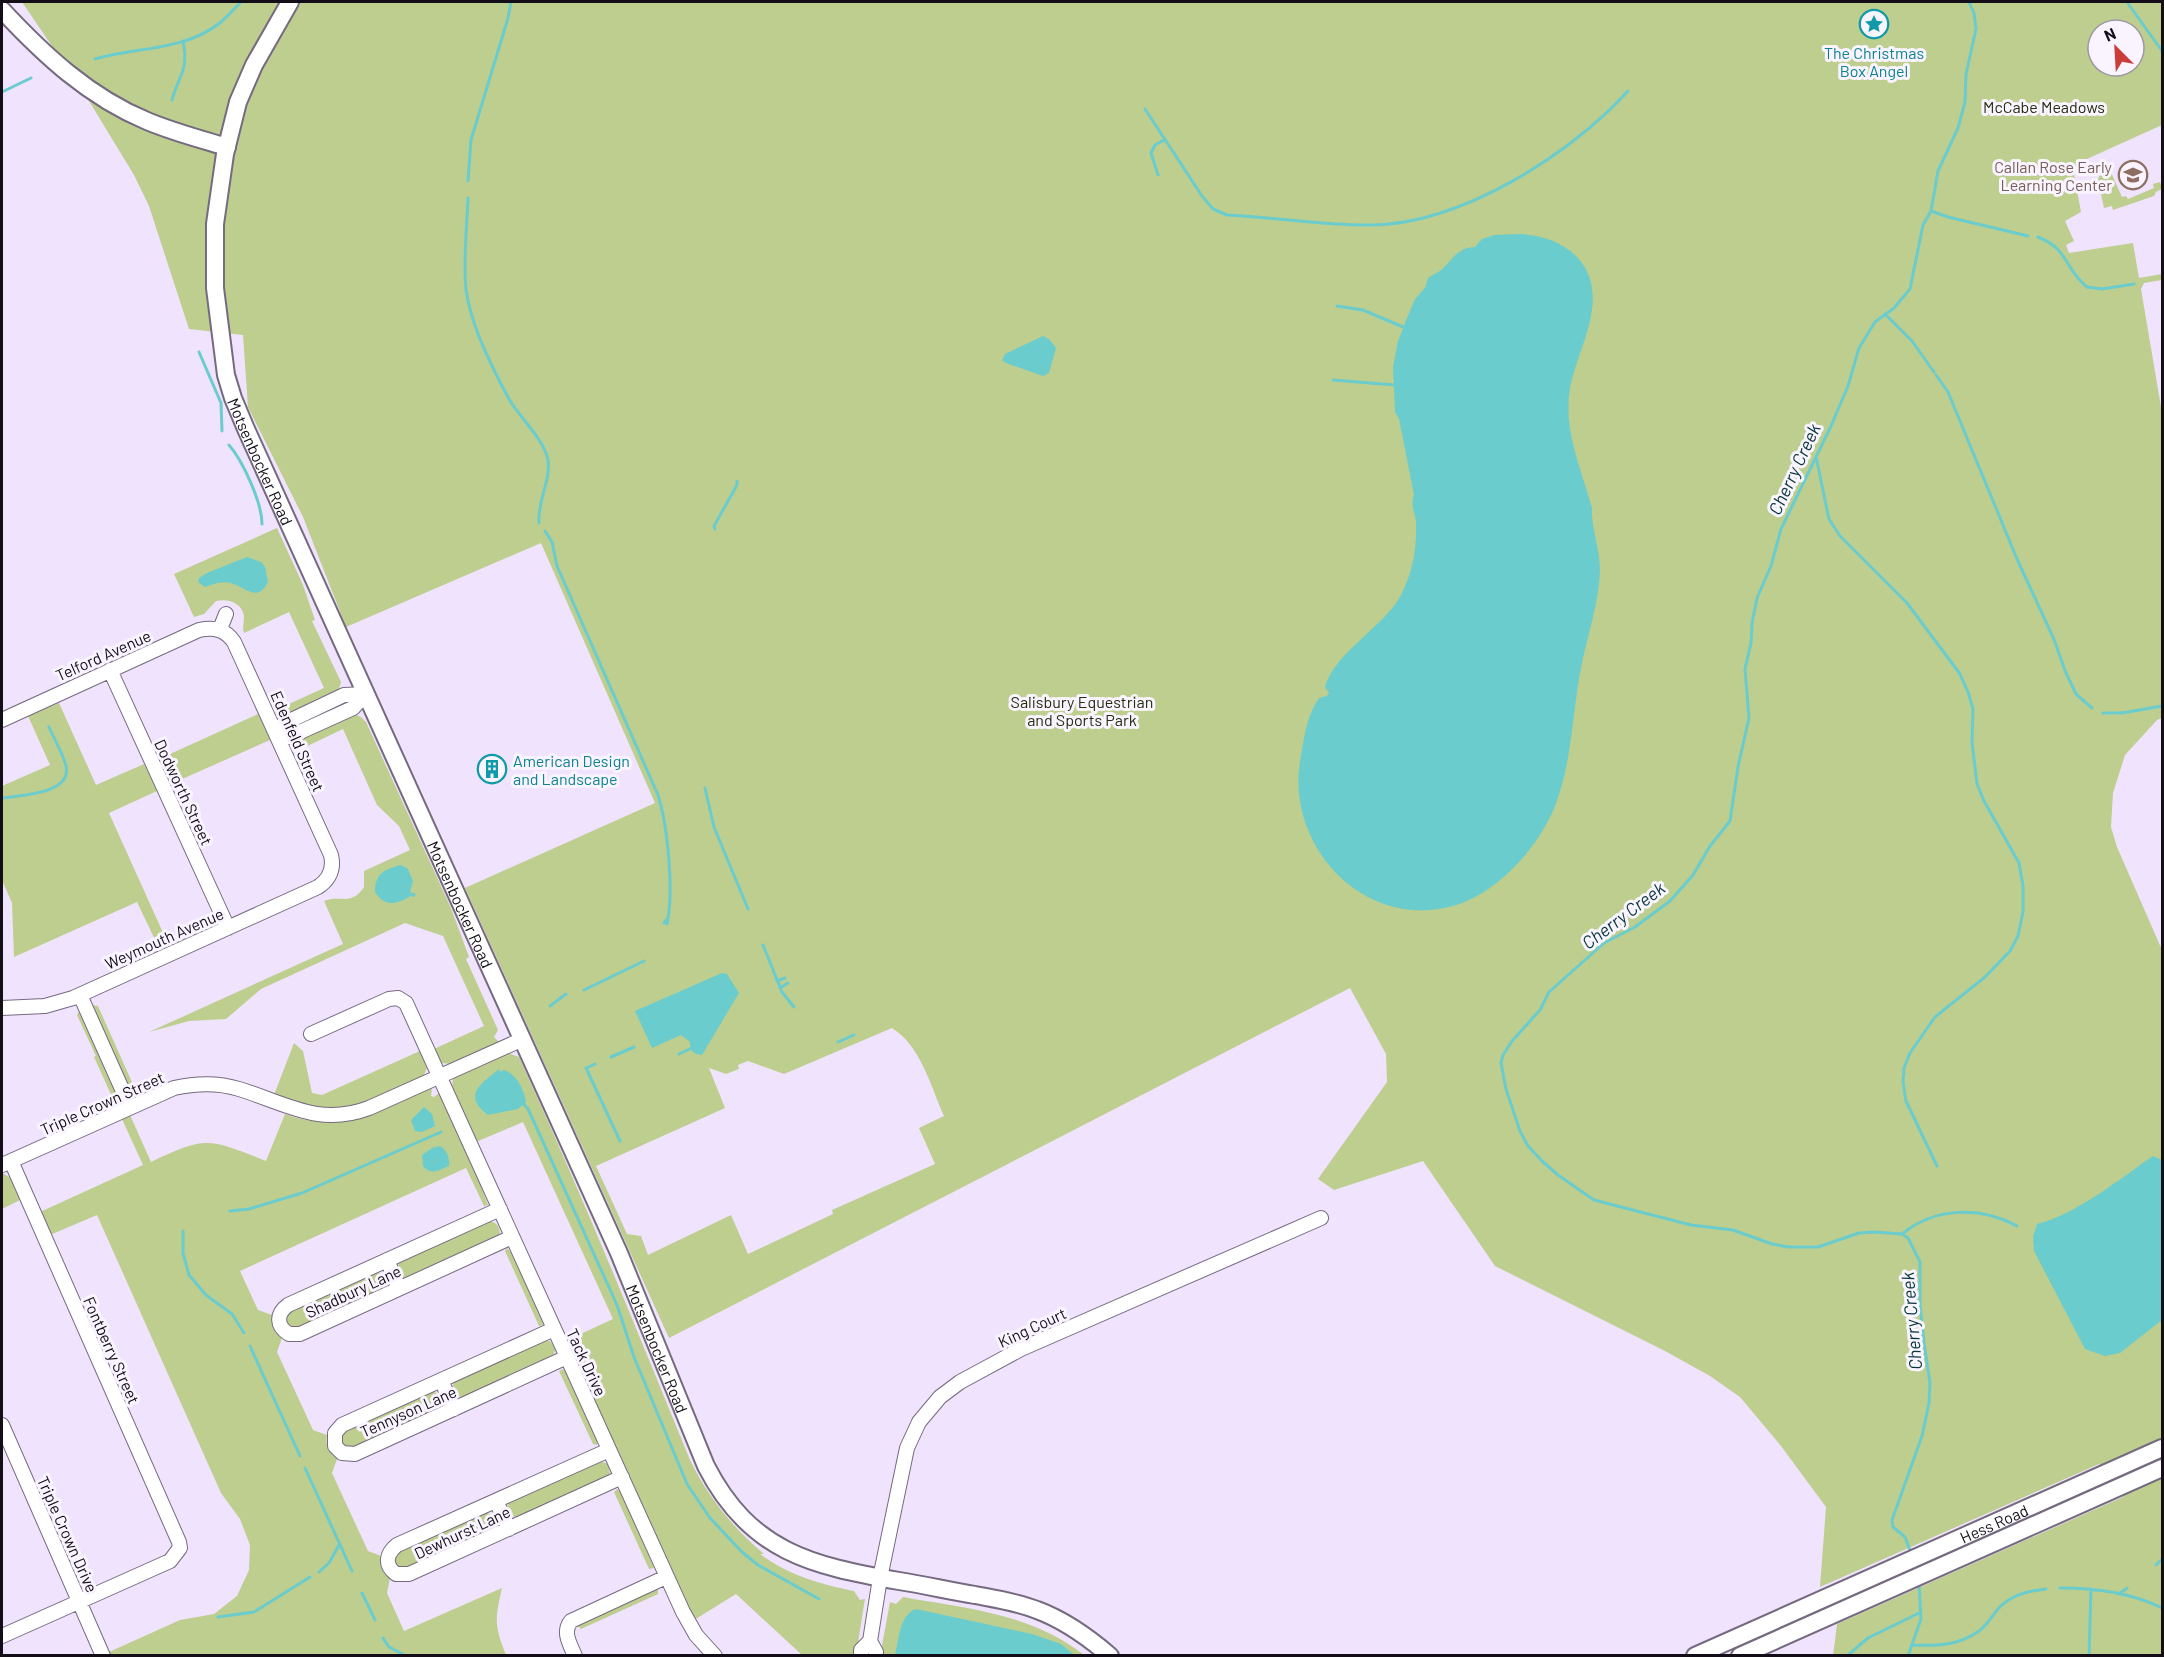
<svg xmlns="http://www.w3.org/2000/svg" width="2164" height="1657" viewBox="0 0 2164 1657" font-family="Barlow,sans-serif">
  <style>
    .green { fill: #bdce8e; fill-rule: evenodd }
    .water { fill: #6bccce }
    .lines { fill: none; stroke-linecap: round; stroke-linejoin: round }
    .stream { stroke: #6bccce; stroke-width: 3 }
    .minor-casing { stroke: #756a80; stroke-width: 16 }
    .major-casing { stroke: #756a80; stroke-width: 20 }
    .minor { stroke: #fff; stroke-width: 14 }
    .major { stroke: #fff; stroke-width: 16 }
    .labels { text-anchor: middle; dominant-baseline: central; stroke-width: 6; stroke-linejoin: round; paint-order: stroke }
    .culture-label { font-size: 16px; fill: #0d838f; stroke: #f9f4ff }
    .park-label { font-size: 16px; fill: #262d0f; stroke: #f9f4ff }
    .education-label { font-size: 16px; fill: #785e54; stroke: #f9f4ff; text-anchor: end }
    .street-label { font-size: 16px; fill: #120d16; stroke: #f9f4ff }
    .water-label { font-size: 18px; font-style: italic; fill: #073839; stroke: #f9f4ff }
  </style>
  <rect width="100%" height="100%" fill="#f0e3fd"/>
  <!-- green -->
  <path class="green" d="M22 2H2162V125L2078 163 2074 174 2081 212 2065 221 2074 241 2066 245 2069 253 2133 243 2139 278 2162 274V280L2144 283 2141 289 2162 413V718L2157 720 2125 755 2113 793 2111 827 2117 847 2162 950V1441L2102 1468 2099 1464 1820 1587 1826 1507 1781 1446 1740 1397 1710 1376 1665 1351 1495 1266 1423 1161 1334 1190 1318 1179 1387 1082 1386 1054 1350 988 669 1338 465 888 655 803 541 543 346 627 303 517 248 407 243 335 189 329 149 206 134 175 86 96ZM2098 30H2134V66H2098ZM892 1028C921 1046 931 1087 944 1116L919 1128 935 1164 832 1210 833 1214 748 1254 731 1215 648 1255 641 1236 627 1234 596 1166 725 1108 709 1068 726 1074 739 1069 738 1065 748 1061 784 1074Z
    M2111 163 2112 166 2109 168 2122 197 2126 196 2128 199 2154 188 2153 184 2160 182 2162 189 2156 192 2154 196 2113 210 2112 206 2104 208 2098 179 2104 166Z
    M277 528 303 585 315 620 312 621 341 682 338 692 284 716V713L280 708 324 688 289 612 244 633C242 627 244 624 244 617 243 603 228 598 216 601L204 614 194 617 174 574Z
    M59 703 96 785 144 764 157 791 109 813 169 946 160 950 137 902 14 957 12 903 2 880V786L50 765 28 716Z
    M258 714 270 740 171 784 159 759Z
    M354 714 361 717 366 722 451 908 469 957 466 959 498 1030 494 1037 499 1042 451 1064 441 1063 434 1049 484 1026 443 936 405 923 261 989 226 1019 189 1021 149 1032 343 944 324 901C340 894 351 907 364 887V871L410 850 399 826 377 805 343 729 299 750 296 740Z
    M91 1005 98 1006 135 1089 131 1094Z
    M79 1011 118 1097V1099H113L94 1057 96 1056 77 1015Z
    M294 1043 303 1051 312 1093 322 1095 420 1051 427 1068 423 1077C385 1094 348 1116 305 1106 295 1103 284 1099 274 1095Z
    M508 1053 519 1057C580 1190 635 1325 690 1460 708 1497 733 1528 764 1554H760C788 1575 820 1584 854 1591L860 1600 865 1599 856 1655H802L736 1594 694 1620 567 1343 572 1338 613 1319 523 1122 476 1142 452 1088 453 1078 457 1076Z
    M432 1088 431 1096 434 1097 439 1093 473 1165 488 1205 484 1206 466 1168 240 1271 258 1310 272 1315C270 1324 274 1333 282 1338L277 1352 313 1430 327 1435C325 1445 329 1453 337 1459L332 1473 368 1551 381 1556V1567L390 1578 387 1593 404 1631 502 1588C495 1619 494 1625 506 1655H110L109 1652 180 1620 214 1614 237 1596 249 1570 250 1545 240 1519 221 1493 97 1215 50 1235 40 1212 143 1165 122 1119 130 1115 151 1162C208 1135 209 1139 266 1161L285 1114C322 1128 358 1121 393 1105 406 1099 419 1092 432 1088Z
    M2 1173 11 1178 20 1200 2 1209Z
    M487 1221C495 1222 499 1224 500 1233L495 1240 407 1279 400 1276 397 1270 399 1263 403 1259Z
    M507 1248 512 1253 543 1320V1325L539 1326 505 1251Z
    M377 1272 385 1276 387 1284 385 1289 298 1330 287 1327 285 1316 288 1311Z
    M543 1340 550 1341 556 1349 551 1359 463 1398 455 1394 453 1385 454 1381Z
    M563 1369 567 1373 597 1440V1445L593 1444 559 1371Z
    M433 1391 440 1396 442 1400 440 1408 355 1449 342 1446 341 1434 344 1430Z
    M597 1460 608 1464 610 1473 605 1480 519 1519 509 1514 507 1508 510 1500Z
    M2162 1475V1655L1833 1656 1837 1624 2123 1497 2122 1493Z
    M2098 1483 2101 1488 1830 1609 1827 1603Z
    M617 1489 621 1492 654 1568 649 1569 614 1492Z
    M485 1512 494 1516 497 1522 496 1527 404 1570 396 1565 394 1558 397 1552Z
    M658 1589V1594L581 1629 578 1626Z
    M903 1597C969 1609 1030 1613 1084 1655L880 1656 890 1602 896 1604Z"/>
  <!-- water -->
  <path class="water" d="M1522 234C1546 236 1568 244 1582 263 1611 304 1573 354 1569 396 1565 435 1582 471 1592 508 1591 528 1600 549 1600 570 1599 604 1587 636 1581 668 1572 714 1572 763 1555 806 1547 826 1535 844 1521 860 1506 876 1488 892 1467 901 1388 934 1308 875 1299 794 1297 777 1300 760 1303 744 1306 727 1309 713 1319 698L1327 696 1329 693 1325 687C1334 653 1385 626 1401 595 1413 572 1417 547 1416 522 1415 513 1410 505 1414 495L1399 419 1395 412 1393 367 1398 341 1407 318 1415 299 1425 288 1428 278C1432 275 1436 273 1440 271 1453 260 1456 248 1475 247L1482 239 1494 235Z
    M1043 336 1049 339 1056 348 1049 373 1043 376 1006 363 1002 360 1005 354Z
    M247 557 261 562 265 567 268 582C257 604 245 586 230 583 222 581 213 584 205 587L198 582 199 578 207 573Z
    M401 865 408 869 413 881 410 892 416 894 414 897 411 896C397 904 385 908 375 892 375 874 384 869 401 865Z
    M722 973 727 974 739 993 702 1055C693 1054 690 1051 690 1042L681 1035 652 1048 635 1011Z
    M499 1069 500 1072 504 1070C517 1074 524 1090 526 1102L518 1109 488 1115C459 1094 486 1081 499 1069Z
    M424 1107 432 1114 435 1126 422 1132 415 1131 411 1120Z
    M440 1146C447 1150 450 1158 449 1166 439 1170 431 1176 423 1166L422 1155 432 1148Z
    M2153 1156 2162 1160V1320L2120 1353 2105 1356 2085 1349 2034 1251 2033 1237 2037 1224C2075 1215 2121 1178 2153 1156Z
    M916 1609 1032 1634 1061 1644 1074 1655H895C899 1640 899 1615 916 1609Z"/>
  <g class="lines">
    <!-- stream -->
    <path class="stream" d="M2127 2 2162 51
      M95 59C136 47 186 51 221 22 228 16 235 8 241 2
      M2 92 31 78
      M172 100C179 74 189 71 183 41
      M1145 109 1202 196 1213 209 1227 215C1275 217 1324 226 1372 225 1461 224 1570 155 1628 91
      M1158 175 1151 153 1155 145 1164 140
      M468 181 471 140 508 18 511 2
      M468 198C467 227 463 259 466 289 470 323 492 368 509 399 519 417 544 439 548 460 551 481 537 502 539 523
      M1931 211 1948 217 2028 236
      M2038 237C2069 249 2065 270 2087 287L2102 289 2134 284
      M1337 306 1363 310 1403 327
      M1885 314 1912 341 1934 372
      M199 352 221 403 222 431
      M1936 375 1948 392 2017 559 2053 637 2066 673 2076 694 2092 708
      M1333 380 1395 385
      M229 445C243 461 262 503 262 524
      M1816 457 1829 519 1840 536 1907 603 1960 674 1968 692 1973 709 1972 743 1977 784 1984 801 2019 863 2023 886V912L2018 936 2010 951 1985 977 1935 1017 1910 1053 1904 1068 1903 1082 1906 1101 1937 1166
      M715 529 714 526 737 485V481
      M545 531 552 542 557 566 658 795C668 827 674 892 667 924
      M2103 713H2122L2162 706
      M705 788 714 827 748 909
      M3 798C21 795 72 794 66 766 63 753 54 739 49 727
      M664 923 668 918
      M763 945 782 992 794 1007
      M777 981 785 978
      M780 988 788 983
      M584 990 644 961
      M550 1006 566 994
      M838 1042 854 1035
      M679 1054 694 1047
      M611 1057 634 1047
      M595 1064 586 1068 620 1141
      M522 1102 528 1109 534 1122 617 1305 634 1357 687 1484 710 1518 742 1552 758 1565 819 1599
      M230 1211 249 1209 302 1193 441 1132
      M183 1231V1253L189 1275 206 1295 232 1314 244 1333
      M1902 1234C1935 1207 1981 1206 2017 1226
      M250 1346 300 1456
      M305 1468 352 1571
      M1911 1553 1905 1537 1893 1527 1892 1520 1922 1436 1929 1403 1930 1383 1924 1343 1920 1305V1262L1908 1238 1902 1234 1874 1232 1859 1233 1818 1247H1788L1772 1244 1733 1230 1691 1225 1594 1200 1558 1175 1542 1161 1528 1146 1520 1131 1506 1089 1501 1063 1503 1055 1512 1041 1540 1010 1549 992 1604 943 1635 927 1670 901 1693 875 1710 846 1730 821 1738 767 1749 718 1745 669 1751 643 1752 623 1757 598 1771 566 1781 529 1831 426 1848 386 1859 348 1875 322 1894 308 1910 289 1923 225 1931 211 1938 171 1958 128 1965 102 1966 74 1976 29 1974 13 1969 2
      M2156 1565 2162 1559
      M319 1572 329 1563 339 1545
      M2060 1588C2094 1588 2132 1593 2162 1608
      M362 1593 375 1620
      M2119 1594 2127 1588
      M218 1617 254 1612 310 1577
      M383 1638 389 1647 406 1656
      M1912 1645C1936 1646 1958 1646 1979 1631 1986 1626 1991 1618 1997 1610 2010 1595 2027 1591 2046 1589
      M1847 1656 1868 1638 1921 1612
      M1908 1656 1921 1619 1919 1583
      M2089 1656 2091 1589"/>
    <!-- minor casing -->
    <g class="minor-casing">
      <path id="minor" d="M220 629 226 614
        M110 670 228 928
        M366 694 353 708 289 737 277 735 283 724 344 695Z
        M2 720 199 630C214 627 225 629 234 642L331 855C334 868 330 879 318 887L73 998 45 1006 2 1008
        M80 995 130 1107
        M311 1034 389 999 398 998 406 1003 683 1612 696 1635 715 1656
        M2 1165 174 1088C196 1083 217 1082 239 1089 285 1103 319 1127 369 1108L523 1039
        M500 1209 288 1305C276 1314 276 1326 289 1334H300L512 1237
        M387 1260 399 1288
        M554 1329 342 1425 335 1433V1446L342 1453 355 1454 567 1357
        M441 1380 454 1409
        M2 1425 103 1656
        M609 1450 397 1545C386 1554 384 1565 396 1574H409L622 1477
        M496 1501 509 1529
        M2 1636 170 1561 180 1548 179 1542 11 1161
        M870 1641 876 1652 875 1656
        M575 1656C570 1644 562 1632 571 1621L666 1577
        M861 1656V1650L870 1641 880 1578 907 1448 919 1422 940 1397 960 1382 1021 1349 1321 1218"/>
    </g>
    <!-- major casing -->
    <g class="major-casing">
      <g id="major">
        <path id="s1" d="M290 2 254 65 238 102 225 154 215 224V288L226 375 233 398 246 429 619 1253 706 1466C750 1552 812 1566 899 1581 925 1585 950 1591 975 1595 996 1599 1017 1602 1037 1610 1064 1620 1088 1637 1110 1656"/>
        <path d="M2 10C44 55 89 97 147 121 173 132 200 139 227 147"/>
        <path id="s2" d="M1695 1656 2162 1448"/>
        <path d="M1740 1656 2162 1468"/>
      </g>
    </g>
    <!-- minor -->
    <use href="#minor" class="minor"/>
    <!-- major -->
    <use href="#major" class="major"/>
  </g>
  <!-- icons -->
  <defs>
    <g id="sight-ring" transform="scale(1.5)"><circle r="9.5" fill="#f9f4ff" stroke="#0f9aa8" stroke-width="1.5"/><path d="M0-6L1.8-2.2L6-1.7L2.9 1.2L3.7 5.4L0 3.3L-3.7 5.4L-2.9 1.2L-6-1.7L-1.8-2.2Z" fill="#0f9aa8"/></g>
    <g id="school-ring" transform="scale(1.5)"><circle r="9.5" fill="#f9f4ff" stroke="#8d6e63" stroke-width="1.5"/><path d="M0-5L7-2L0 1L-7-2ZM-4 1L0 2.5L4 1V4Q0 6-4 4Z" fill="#8d6e63"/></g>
    <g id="building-ring" transform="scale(1.5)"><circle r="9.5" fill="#f9f4ff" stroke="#0f9aa8" stroke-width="1.5"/><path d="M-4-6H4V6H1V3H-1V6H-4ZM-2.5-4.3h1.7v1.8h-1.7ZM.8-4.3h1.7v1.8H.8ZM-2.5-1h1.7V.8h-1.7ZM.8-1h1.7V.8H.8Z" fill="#0f9aa8"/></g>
  </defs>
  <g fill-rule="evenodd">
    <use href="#sight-ring" x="1874" y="24"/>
    <use href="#school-ring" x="2133" y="175"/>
    <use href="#building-ring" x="492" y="769"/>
  </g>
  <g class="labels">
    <!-- culture labels -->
    <g class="culture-label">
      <text x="1874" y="52">The Christmas<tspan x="1874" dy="18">Box Angel</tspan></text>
      <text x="513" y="760" text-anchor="start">American Design<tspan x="513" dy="18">and Landscape</tspan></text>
    </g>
    <!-- park labels -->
    <g class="park-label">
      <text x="2044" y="106">McCabe Meadows</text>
      <text x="1082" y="701">Salisbury Equestrian<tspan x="1082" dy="18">and Sports Park</tspan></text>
    </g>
    <!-- education labels -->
    <g class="education-label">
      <text x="2112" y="166">Callan Rose Early<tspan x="2112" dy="18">Learning Center</tspan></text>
    </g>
    <!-- street labels -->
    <g class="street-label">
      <text stroke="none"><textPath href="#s1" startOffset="482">Motsenbocker Road</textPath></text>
      <text transform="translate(103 655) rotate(-24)">Telford Avenue</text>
      <text transform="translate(298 741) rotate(66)">Edenfeld Street</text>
      <text transform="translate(184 792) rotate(65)">Dodworth Street</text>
      <text stroke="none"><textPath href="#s1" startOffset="968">Motsenbocker Road</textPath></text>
      <text transform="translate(164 938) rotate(-24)">Weymouth Avenue</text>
      <text transform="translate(102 1103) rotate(-24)">Triple Crown Street</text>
      <text transform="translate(353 1291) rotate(-25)">Shadbury Lane</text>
      <text transform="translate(1032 1327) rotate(-25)">King Court</text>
      <text stroke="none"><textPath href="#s1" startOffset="1454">Motsenbocker Road</textPath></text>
      <text transform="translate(112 1350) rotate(66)">Fontberry Street</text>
      <text transform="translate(587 1362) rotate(65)">Tack Drive</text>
      <text transform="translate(408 1411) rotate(-24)">Tennyson Lane</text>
      <text stroke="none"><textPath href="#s2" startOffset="327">Hess Road</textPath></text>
      <text transform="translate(462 1532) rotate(-25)">Dewhurst Lane</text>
      <text transform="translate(68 1534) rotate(66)">Triple Crown Drive</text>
    </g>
    <!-- water labels -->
    <g class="water-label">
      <text transform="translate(1794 469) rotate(-65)">Cherry Creek</text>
      <text transform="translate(1623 915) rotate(-37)">Cherry Creek</text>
      <text transform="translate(1911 1321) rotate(-95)">Cherry Creek</text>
    </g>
  </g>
  <!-- border -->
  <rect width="2164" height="1657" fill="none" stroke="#120d16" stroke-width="6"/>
  <!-- north arrow -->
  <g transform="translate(2116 48) rotate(336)"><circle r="28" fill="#f9f4ff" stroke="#9d98a2" stroke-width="1.5"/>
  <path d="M0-4.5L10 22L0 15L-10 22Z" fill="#cc3d3a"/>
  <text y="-9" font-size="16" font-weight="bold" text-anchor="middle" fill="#120d16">N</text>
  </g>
</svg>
